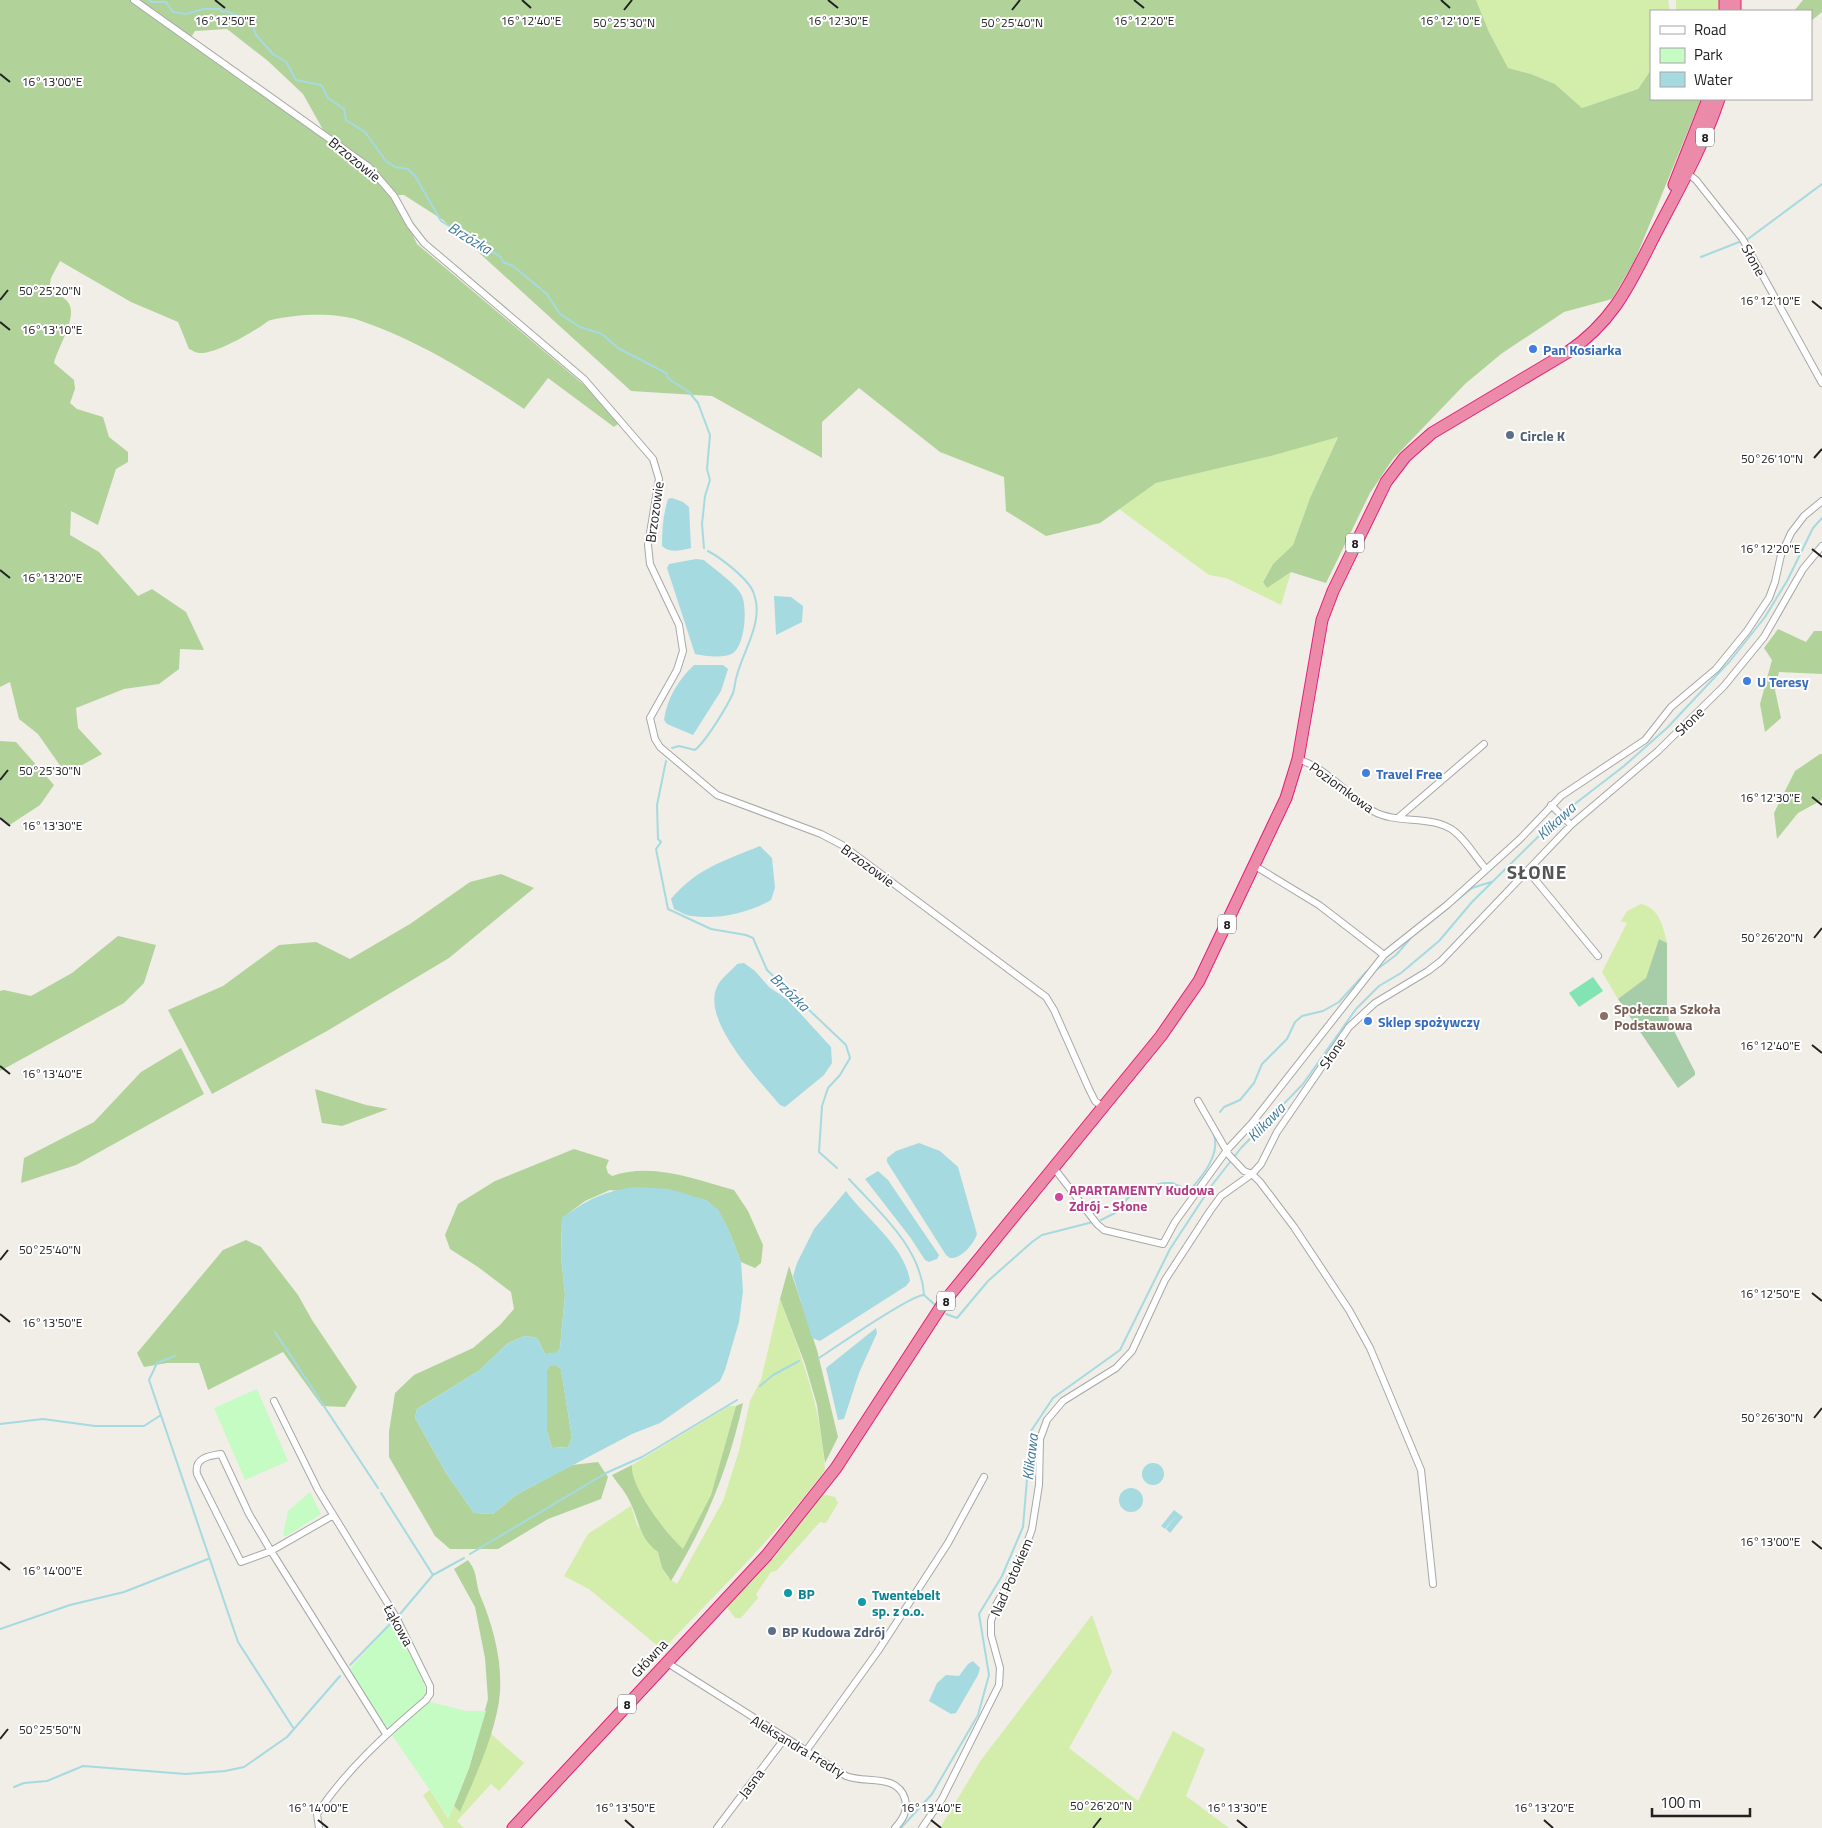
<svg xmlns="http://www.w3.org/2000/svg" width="1822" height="1828" viewBox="0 0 1822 1828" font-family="'Titillium Web',sans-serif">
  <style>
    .grass { fill: #d3edab }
    .forest { fill: #b1d39a; fill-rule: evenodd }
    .cemetery { fill: #a7cca8 }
    .park { fill: #c5fcc3 }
    .pitch { fill: #81e4b2 }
    .water { fill: #a5dae1; fill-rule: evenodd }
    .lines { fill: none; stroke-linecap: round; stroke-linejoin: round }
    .stream { stroke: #a5dae1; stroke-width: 2 }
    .street-casing { stroke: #a8a8a8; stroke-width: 8 }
    .highway-casing { stroke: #e41f79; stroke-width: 13 }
    .street { stroke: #fff; stroke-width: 6 }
    .highway { stroke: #ec8ba9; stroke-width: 11 }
    .ticks { fill: none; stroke: #212121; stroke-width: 2 }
    .shop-dot { fill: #3f7fe0; stroke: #fff; stroke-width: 2 }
    .service-dot { fill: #5c6f8a; stroke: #fff; stroke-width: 2 }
    .education-dot { fill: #8d6e63; stroke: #fff; stroke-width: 2 }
    .hotel-dot { fill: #d1479c; stroke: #fff; stroke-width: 2 }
    .culture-dot { fill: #0f9aa8; stroke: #fff; stroke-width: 2 }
    .labels { text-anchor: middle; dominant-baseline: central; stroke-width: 4; stroke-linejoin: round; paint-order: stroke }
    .shield { fill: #fff; stroke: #646464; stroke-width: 1 }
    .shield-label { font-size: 12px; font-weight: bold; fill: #212121 }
    .street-label { font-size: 14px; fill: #212121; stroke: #fff }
    .shop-label { font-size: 14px; font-weight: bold; fill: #366cbe; stroke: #fff; text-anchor: start }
    .service-label { font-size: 14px; font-weight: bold; fill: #4e5e75; stroke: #fff; text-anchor: start }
    .education-label { font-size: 14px; font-weight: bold; fill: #785e54; stroke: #fff; text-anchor: start }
    .hotel-label { font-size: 14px; font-weight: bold; fill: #b23c85; stroke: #fff; text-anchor: start }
    .culture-label { font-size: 14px; font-weight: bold; fill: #0d838f; stroke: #fff; text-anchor: start }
    .water-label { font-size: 15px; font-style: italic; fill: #3f7a9d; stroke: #fff }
    .district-label { font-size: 19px; font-weight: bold; letter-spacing: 1px; fill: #545454; stroke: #fff }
    .ticks-label { font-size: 12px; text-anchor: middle; fill: #212121; stroke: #fff; stroke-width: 4; stroke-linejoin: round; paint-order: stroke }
  </style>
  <rect width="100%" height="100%" fill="#f1ede7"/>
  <!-- grass -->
  <path class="grass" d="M1476 0H1668L1670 11H1651V70L1638 89 1582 108 1555 84 1531 74 1508 68 1489 32Z
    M1676 0H1720V11H1676Z
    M1338 436 1310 498 1293 545 1273 564 1263 581 1267 588 1291 572 1281 605 1226 578 1209 575 1119 509 1156 483 1271 456Z
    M1641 904C1660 909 1663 926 1667 943L1659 939 1646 978 1618 999 1602 972 1627 923 1621 921 1627 911Z
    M780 1299C802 1358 821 1406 825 1470 777 1534 721 1589 665 1647H659L589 1589 564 1576 588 1534 631 1506 637 1525 658 1552 662 1568 668 1578 677 1584 723 1501 739 1451 750 1401 761 1380Z
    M729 1406H736L711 1495 683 1550C667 1532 630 1490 632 1465Z
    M827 1495 835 1497 838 1503 826 1523 820 1522 776 1571 771 1572 756 1594 758 1598 741 1618H735L727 1607 778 1553 821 1496Z
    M1092 1615 1112 1672 1069 1748 1138 1801 1173 1731 1205 1749 1186 1796 1229 1828H940L981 1760Z
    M490 1733 524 1763 499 1791 491 1784 457 1821 464 1828H444L423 1795 430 1790 448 1818 454 1806 460 1812Z"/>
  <!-- forest -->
  <path class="forest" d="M0 0H1476L1489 32 1508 68 1531 74 1555 84 1582 108 1638 89 1651 70V99H1701L1635 260 1612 299 1564 312 1501 354 1465 384 1393 459 1370 493 1326 583 1291 572 1267 588 1263 582 1273 564 1293 545 1310 498 1338 437 1271 456 1156 483 1100 523 1046 536 1006 511 1004 477 940 452 859 388 822 422V458L712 396 631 391 443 220 404 195H394L417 244 596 395 619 423 614 427 548 378 524 409C474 375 419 341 361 321 335 312 298 314 271 320 266 321 263 326 258 328 245 336 215 354 199 353 196 353 192 350 189 349L178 322 131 302 60 261 51 278 49 289C54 292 61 295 66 300 81 313 58 346 54 363L74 380 75 389 70 403 77 409 103 417 109 437 128 452V462L116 469 98 525 71 511 70 535 99 552 138 596 152 589 186 612 204 650 180 649 179 669 159 684 124 689 76 708 78 728 102 754 66 774 38 734 19 719 10 682 0 687ZM227 29 268 61 303 94 326 135 190 39 195 31Z
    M1803 0H1822V12L1811 21V11H1794Z
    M1778 629 1806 642 1814 631H1822V674L1779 672 1775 690 1781 718 1765 732 1760 704 1772 660 1764 648Z
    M0 741 16 742 54 785 40 805 8 826 0 818Z
    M1820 754H1822V800L1798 813 1777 839 1774 813 1795 771Z
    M501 874 534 888 449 958 327 1031 212 1094 168 1010 223 986 279 945 316 942 350 959 410 924 470 882Z
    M118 936 156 945 144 983 124 1003 0 1071V991L4 990 31 996 72 973Z
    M181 1048 204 1094 76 1165 21 1183 24 1158 94 1122 141 1072Z
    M315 1089 366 1105 388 1109 342 1126 322 1123Z
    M574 1149 609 1160 606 1167 608 1173 612 1176C652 1162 695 1179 734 1190L748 1211 763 1245 761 1263 755 1268 741 1262C732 1239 726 1216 706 1200L610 1190 585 1201 562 1218 561 1255 565 1295 560 1348 557 1353 545 1354 537 1338 525 1336 508 1343 480 1370 417 1409 415 1418 446 1473 474 1513 493 1514 516 1495 572 1465 598 1462 608 1477 601 1499 548 1519 498 1549H450L435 1536 389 1457V1432L395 1393 414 1375 473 1348 500 1325 514 1309 511 1292 478 1267 450 1249 445 1235 458 1204 495 1181Z
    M246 1240 261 1247 298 1295 312 1320 357 1387 345 1407 322 1406 283 1352 208 1390 199 1363H167L144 1367 137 1353 223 1250Z
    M789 1266 817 1350 838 1437 825 1463 817 1405 805 1364 780 1299Z
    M549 1366H557L561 1369 572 1438 568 1447 552 1448 547 1431V1370Z
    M743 1403C729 1467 706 1524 671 1581L662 1568 658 1552C638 1538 639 1517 628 1498 624 1490 617 1483 612 1475L632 1465C630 1488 667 1534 683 1549L711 1495 736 1406Z
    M468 1560C478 1573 475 1581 480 1595 493 1626 502 1659 500 1692 497 1731 475 1777 460 1812L454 1806 469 1768 488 1699 485 1658 475 1607 454 1569Z"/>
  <!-- cemetery -->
  <path class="cemetery" d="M1659 939 1667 943V1006L1669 1021 1695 1072V1075L1678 1088 1618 999 1646 978Z"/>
  <!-- park -->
  <path class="park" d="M257 1389 288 1461 245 1480 214 1408Z
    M310 1492 321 1514 285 1537 283 1534 288 1511Z
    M393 1621 421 1675 430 1702 466 1711H486L469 1768 449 1818 348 1671Z"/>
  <!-- pitch -->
  <path class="pitch" d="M1593 977 1603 991 1579 1007 1569 993Z"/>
  <!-- water -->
  <path class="water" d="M672 498 683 502 689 507 691 548C682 550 670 554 662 546 662 530 663 515 668 499Z
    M696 559 704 560C714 569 736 584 741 594 748 606 745 645 733 653 724 659 705 656 695 654L667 568 669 564Z
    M774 596 791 597 803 606 802 622 776 635Z
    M694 665H723L728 669 721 691 693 735 667 724 664 720C667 698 679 679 694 665Z
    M760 846 772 858 775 888 771 900C749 913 718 920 692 916 686 916 679 911 674 909L671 899C697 868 724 861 760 846Z
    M744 963 755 971 769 987 788 1000 831 1047 832 1063 824 1075 785 1107 780 1105C760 1081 701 1021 717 987 720 979 731 971 737 964Z
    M919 1143 940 1151 958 1167 977 1234C974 1244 961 1259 950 1258L946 1255 887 1162V1158L896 1151Z
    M878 1171 888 1180 939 1255 937 1259 929 1262 925 1260 910 1237 865 1179Z
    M636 1187 669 1189 706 1200 718 1209 728 1228 741 1262 743 1291 739 1322 725 1370 720 1381 660 1423 632 1434 516 1495 493 1514 474 1513 446 1473 415 1418 417 1409 480 1370 508 1343 525 1336 537 1338 545 1354 557 1352 560 1348 565 1295 561 1255 562 1218C588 1199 604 1191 636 1187ZM550 1366H557L561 1369 572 1438 568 1447 552 1448 547 1431V1371Z
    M846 1191C865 1218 905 1246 910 1281L906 1286 820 1341 812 1338 793 1276 797 1263 814 1229Z
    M876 1328 877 1333 859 1373 844 1419 838 1420 826 1368Z
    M1142 1474a11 11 0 1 1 22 0a11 11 0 1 1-22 0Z
    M1119 1500a12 12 0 1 1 24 0a12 12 0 1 1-24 0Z
    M1174 1510 1183 1517 1170 1533 1166 1529 1177 1515 1165 1529 1161 1526Z
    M973 1661 980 1668 978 1675 956 1713 951 1714 929 1701 937 1683 946 1675 959 1676 968 1664Z"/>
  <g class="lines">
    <!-- stream -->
    <path class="stream" d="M149 0 151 2H166L173 12 186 14 203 9H220L222 12 226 11 251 22 256 35 273 54 286 62 296 80 321 85 328 98 344 109 346 120 365 132 386 161 395 167 408 169 415 176 441 221 501 257 503 262 513 266 547 294 560 314 580 327 602 334 618 348 666 373 669 379 689 392 698 403 710 435 707 469 710 480 705 496 702 524 704 548
      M1748 239 1822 184
      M1701 257 1739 242
      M672 748 679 746 695 750C706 741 727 707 733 693 735 687 735 681 737 675 744 649 764 621 754 594 750 580 721 558 708 551
      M666 761 657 805 658 839 661 842 656 849 668 909 711 929 746 935 753 938 767 970 846 1045 850 1058 840 1075 828 1088 822 1106 819 1152 837 1168
      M1563 813 1624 766 1667 728 1730 661 1765 617 1787 581 1813 528 1822 518
      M1425 926 1472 888 1491 882
      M1376 970 1396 955 1410 939
      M1220 1112 1224 1107 1240 1100 1254 1083 1262 1064 1287 1039 1295 1022 1302 1016 1323 1011 1339 1002 1367 971
      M849 1179C879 1212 921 1247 924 1295
      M1101 1220 1115 1213 1134 1191 1163 1183H1172L1186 1189 1192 1188C1204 1174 1220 1154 1214 1135
      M924 1295 934 1304
      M946 1314 957 1318 988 1281 1032 1242 1042 1235 1093 1222
      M275 1332 378 1488
      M175 1356 157 1363 149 1380 238 1642 294 1729
      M819 1358C836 1347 910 1295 924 1295
      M760 1386 773 1375 799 1361
      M0 1424 43 1419 95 1426H144L161 1415
      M381 1493 433 1575
      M470 1554 606 1473 642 1457 737 1400
      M400 1614 433 1575 464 1558
      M0 1629 70 1605 124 1592 208 1559
      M350 1665 394 1620
      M14 1787 24 1783 47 1781 83 1766 186 1774 225 1771 244 1767 287 1737 340 1676
      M901 1828 932 1794 978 1715 989 1675 979 1614 1002 1576 1023 1527 1031 1431 1053 1398 1120 1350 1170 1249 1212 1185 1241 1148 1303 1084 1356 1009 1379 986 1401 973 1439 941 1472 902 1559 816"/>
    <!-- street casing -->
    <g class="street-casing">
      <path id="street" d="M134 0 369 167 394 196 410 225 424 243 584 379 653 459 659 479 648 545 650 564 679 625 683 651 677 670 650 718 655 739 660 747 717 795 821 834 842 845 1046 997 1054 1010 1089 1089 1095 1101 1103 1107
        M1687 173 1696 180 1742 238 1822 383
        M1298 759C1328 769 1347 795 1373 811 1397 825 1431 814 1454 831 1466 840 1476 858 1486 869
        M1551 805 1571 825
        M1399 817 1484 744
        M1255 866 1319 905 1384 955
        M1528 871 1598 956
        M1198 1101 1229 1155 1244 1171 1252 1174 1260 1182 1294 1227 1349 1310 1370 1348 1421 1470 1433 1584
        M1054 1168 1097 1224 1104 1230 1163 1244 1175 1222 1227 1150 1252 1123 1384 955 1447 905 1520 839 1561 796 1645 740 1671 707 1716 669 1747 631 1769 598 1775 582 1781 555 1791 533 1804 516 1822 501
        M274 1401 318 1490 396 1617 430 1686V1694L426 1700C386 1734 346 1770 317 1814L319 1828
        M332 1516 271 1551 241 1562 197 1474C194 1458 208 1456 221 1454L249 1514 271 1551 386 1734
        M666 1662 846 1776C866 1784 897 1773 905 1799 908 1811 903 1819 895 1828
        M806 1751 878 1651 948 1543 984 1477
        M717 1828 785 1738
        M922 1828 942 1799 999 1685 1000 1668 991 1635V1621L996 1605 1021 1560 1032 1529 1039 1485 1040 1439 1047 1420 1063 1401 1116 1368 1132 1351 1165 1280 1210 1211 1221 1196 1252 1174 1261 1164 1277 1132 1349 1027 1375 1003 1428 971 1441 961 1571 825 1658 751 1724 686 1764 637 1803 569 1822 546"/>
    </g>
    <!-- highway casing -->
    <g class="highway-casing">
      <path id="highway" d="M1725 11V0
        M1735 11V0
        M1674 185 1708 99
        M513 1828 767 1555 836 1468 944 1302 1161 1036 1199 981 1286 798 1298 759 1322 620 1333 591 1386 482 1405 457 1432 433 1568 352C1618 318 1632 278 1659 227 1681 185 1704 144 1719 99"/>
    </g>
    <!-- street -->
    <use href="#street" class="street"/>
    <!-- highway -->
    <use href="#highway" class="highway"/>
  </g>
  <!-- ticks -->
  <path class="ticks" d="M215 0 225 8M522 0 531 8M828 0 838 8M1134 0 1144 8M1441 0 1450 8M624 10 632 0M1012 10 1020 0M0 74 10 82M0 300 8 290M1812 301 1822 309M0 322 10 330M1814 458 1822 449M1812 549 1822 557M0 570 10 578M0 780 8 770M1812 797 1822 805M0 818 10 826M1814 938 1822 928M1812 1045 1822 1053M0 1066 10 1074M0 1260 8 1250M1812 1293 1822 1301M0 1314 10 1322M1814 1418 1822 1408M1812 1541 1822 1549M0 1562 10 1570M0 1739 8 1729M318 1820 328 1828M625 1820 634 1828M931 1820 941 1828M1237 1820 1247 1828M1544 1820 1553 1828M1093 1828 1101 1818"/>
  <!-- markers -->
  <g class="shop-dot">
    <circle cx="1533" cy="349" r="5"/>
    <circle cx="1747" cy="681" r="5"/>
    <circle cx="1366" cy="773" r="5"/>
    <circle cx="1368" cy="1021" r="5"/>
  </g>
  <g class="service-dot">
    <circle cx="1510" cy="435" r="5"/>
    <circle cx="772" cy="1631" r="5"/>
  </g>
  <circle class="education-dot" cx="1604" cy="1016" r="5"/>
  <circle class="hotel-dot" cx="1059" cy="1197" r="5"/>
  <g class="culture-dot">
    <circle cx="788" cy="1593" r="5"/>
    <circle cx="862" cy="1602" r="5"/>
  </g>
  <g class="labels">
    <!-- shield labels -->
    <g class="shield">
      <rect x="1696" y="127.5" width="18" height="19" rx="4"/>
      <rect x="1346" y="533.5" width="18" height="19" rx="4"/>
      <rect x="1218" y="914.5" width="18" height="19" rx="4"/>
      <rect x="937" y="1291.5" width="18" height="19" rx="4"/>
      <rect x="618" y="1694.5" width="18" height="19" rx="4"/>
    </g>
    <g class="shield-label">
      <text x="1705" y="137">8</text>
      <text x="1355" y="543">8</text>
      <text x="1227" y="924">8</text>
      <text x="946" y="1301">8</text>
      <text x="627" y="1704">8</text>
    </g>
    <!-- street labels -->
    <g class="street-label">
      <text transform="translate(355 159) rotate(39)">Brzozowie</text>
      <text transform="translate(1754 260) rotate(61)">Słone</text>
      <text transform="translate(654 512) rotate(-82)">Brzozowie</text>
      <text transform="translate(1689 721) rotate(-44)">Słone</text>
      <text transform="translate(1342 787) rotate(36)">Poziomkowa</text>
      <text transform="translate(868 865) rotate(36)">Brzozowie</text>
      <text transform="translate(1332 1053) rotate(-56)">Słone</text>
      <text transform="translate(1011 1577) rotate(-66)">Nad Potokiem</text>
      <text transform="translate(399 1625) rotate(61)">Łąkowa</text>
      <text transform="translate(649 1658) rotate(-47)">Główna</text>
      <text transform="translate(798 1746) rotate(31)">Aleksandra Fredry</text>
      <text transform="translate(751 1783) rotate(-53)">Jasna</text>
    </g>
    <!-- shop labels -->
    <g class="shop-label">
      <text x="1543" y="349">Pan Kosiarka</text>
      <text x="1757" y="681">U Teresy</text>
      <text x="1376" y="773">Travel Free</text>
      <text x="1378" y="1021">Sklep spożywczy</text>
    </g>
    <!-- service labels -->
    <g class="service-label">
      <text x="1520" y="435">Circle K</text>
      <text x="782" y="1631">BP Kudowa Zdrój</text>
    </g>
    <!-- education labels -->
    <g class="education-label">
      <text x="1614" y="1008">Społeczna Szkoła<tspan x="1614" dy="16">Podstawowa</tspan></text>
    </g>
    <!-- hotel labels -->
    <g class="hotel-label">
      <text x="1069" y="1189">APARTAMENTY Kudowa<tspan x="1069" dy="16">Zdrój - Słone</tspan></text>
    </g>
    <!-- culture labels -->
    <g class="culture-label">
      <text x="798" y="1593">BP</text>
      <text x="872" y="1594">Twentebelt<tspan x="872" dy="16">sp. z o.o.</tspan></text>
    </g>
    <!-- water labels -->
    <g class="water-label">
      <text transform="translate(470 238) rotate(31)">Brzózka</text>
      <text transform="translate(1556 821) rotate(-43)">Klikawa</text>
      <text transform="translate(790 992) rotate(44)">Brzózka</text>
      <text transform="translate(1266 1122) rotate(-46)">Klikawa</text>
      <text transform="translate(1030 1457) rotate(-83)">Klikawa</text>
    </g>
    <!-- district labels -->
    <g class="district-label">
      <text x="1537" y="871">SŁONE</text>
    </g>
  </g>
  <g class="ticks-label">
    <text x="1144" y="25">16°12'20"E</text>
    <text x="225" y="25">16°12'50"E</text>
    <text x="531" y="25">16°12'40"E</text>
    <text x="838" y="25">16°12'30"E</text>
    <text x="1450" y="25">16°12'10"E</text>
    <text x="624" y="27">50°25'30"N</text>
    <text x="1012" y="27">50°25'40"N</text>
    <text x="52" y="86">16°13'00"E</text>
    <text x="50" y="295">50°25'20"N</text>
    <text x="1770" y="305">16°12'10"E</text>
    <text x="52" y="334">16°13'10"E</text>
    <text x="1772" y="463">50°26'10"N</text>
    <text x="1770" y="553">16°12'20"E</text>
    <text x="52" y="582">16°13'20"E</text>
    <text x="50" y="775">50°25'30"N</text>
    <text x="1770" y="802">16°12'30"E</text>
    <text x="52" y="830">16°13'30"E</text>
    <text x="1772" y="942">50°26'20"N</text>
    <text x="1770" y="1050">16°12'40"E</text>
    <text x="52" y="1078">16°13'40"E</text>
    <text x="50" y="1254">50°25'40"N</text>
    <text x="1770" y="1298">16°12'50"E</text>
    <text x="52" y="1327">16°13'50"E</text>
    <text x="1772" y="1422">50°26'30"N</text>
    <text x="1770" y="1546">16°13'00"E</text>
    <text x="52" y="1575">16°14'00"E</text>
    <text x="50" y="1734">50°25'50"N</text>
    <text x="1101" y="1810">50°26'20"N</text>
    <text x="318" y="1812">16°14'00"E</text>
    <text x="625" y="1812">16°13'50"E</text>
    <text x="931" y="1812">16°13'40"E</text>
    <text x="1237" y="1812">16°13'30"E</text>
    <text x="1544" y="1812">16°13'20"E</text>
  </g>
  <!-- legend -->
  <rect x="1650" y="10" width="162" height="90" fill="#ffffff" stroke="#a6a6a6"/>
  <rect x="1660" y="26" width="25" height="8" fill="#ffffff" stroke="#a6a6a6"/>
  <text x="1694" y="35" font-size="15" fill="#212121">Road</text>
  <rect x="1660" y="48" width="25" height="15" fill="#c5fcc3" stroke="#a6a6a6"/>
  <text x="1694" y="60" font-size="15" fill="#212121">Park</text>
  <rect x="1660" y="72" width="25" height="15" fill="#a5dae1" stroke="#a6a6a6"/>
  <text x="1694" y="85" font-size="15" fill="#212121">Water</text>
  <!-- scale -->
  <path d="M1652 1808v8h98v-8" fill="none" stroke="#212121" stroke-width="2.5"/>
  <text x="1660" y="1808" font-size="15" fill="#212121" stroke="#ffffff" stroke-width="4" paint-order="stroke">100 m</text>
</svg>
